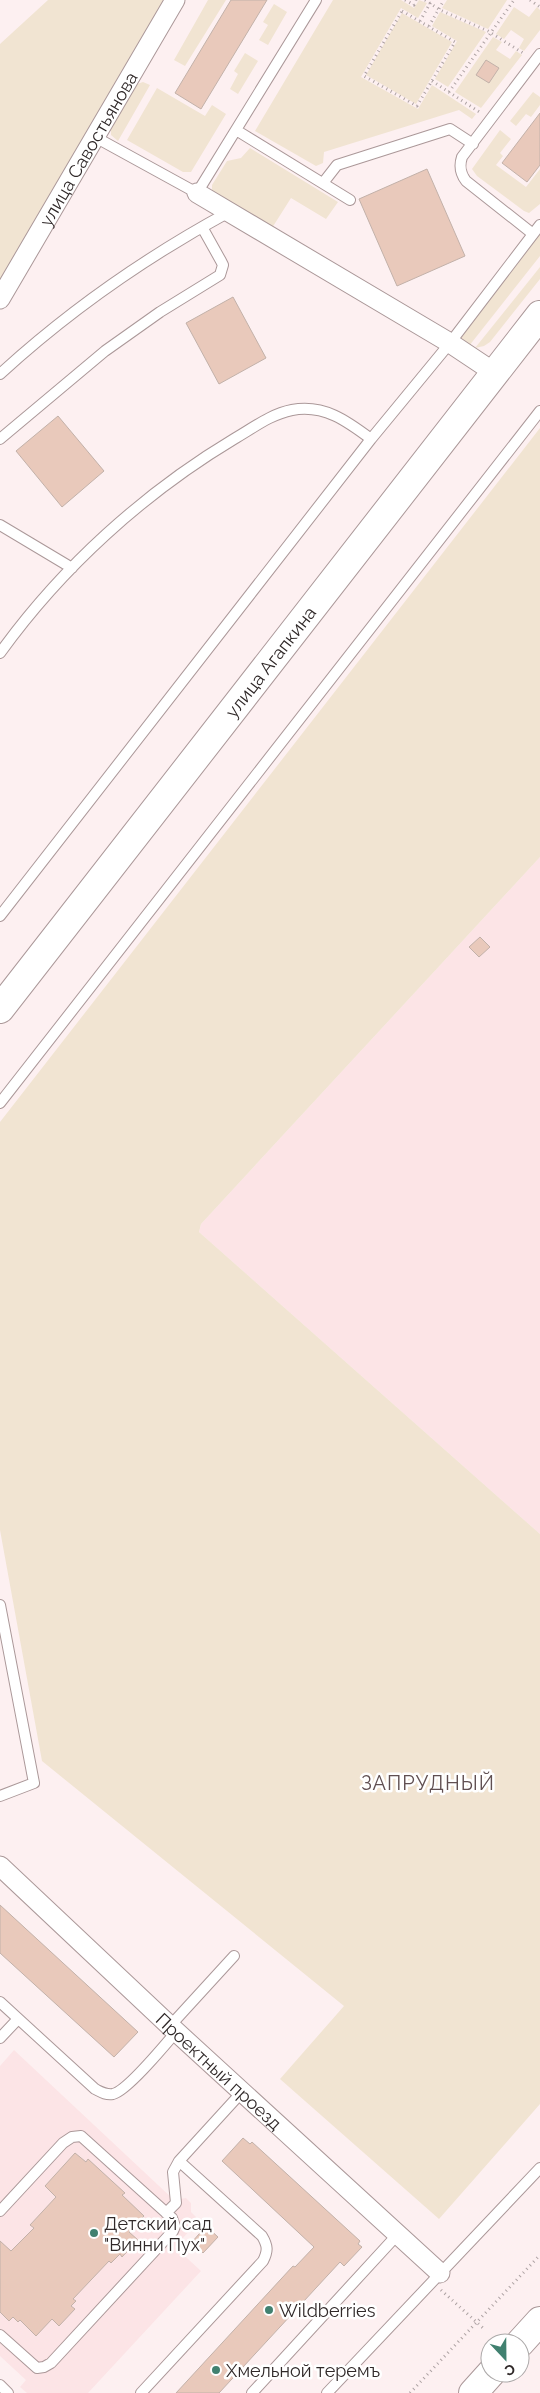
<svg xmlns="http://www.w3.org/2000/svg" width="540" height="2393" viewBox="0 0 540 2393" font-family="Raleway,sans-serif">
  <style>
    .built { fill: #fce4e6 }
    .green { fill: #f1e4d2 }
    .building { fill: #e9c9bb; stroke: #c2b1a9 }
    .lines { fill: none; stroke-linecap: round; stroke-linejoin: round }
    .service-casing { stroke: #ab9899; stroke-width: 12 }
    .minor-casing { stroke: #ab9899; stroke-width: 21 }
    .secondary-casing { stroke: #ab9899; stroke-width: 30 }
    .path { stroke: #ada2a3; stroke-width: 3; stroke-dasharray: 1 4; stroke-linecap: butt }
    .service { stroke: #fff; stroke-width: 10 }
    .minor { stroke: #fff; stroke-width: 19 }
    .secondary { stroke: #fff; stroke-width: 28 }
    .poi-dot { fill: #418170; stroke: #fff; stroke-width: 2 }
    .labels { text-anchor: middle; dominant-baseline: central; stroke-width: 5; stroke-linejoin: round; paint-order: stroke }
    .street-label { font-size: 18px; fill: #302929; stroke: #fff }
    .poi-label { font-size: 18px; fill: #302929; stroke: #fff; text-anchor: start }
    .quarter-label { font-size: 20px; letter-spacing: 1px; fill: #604f51; stroke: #fff }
  </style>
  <rect width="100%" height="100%" fill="#fdf0f1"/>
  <!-- built -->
  <path class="built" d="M540 857V1534L199 1232 201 1224Z
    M14 2050 174 2200 186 2198 191 2203V2212L199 2220 175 2247 201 2271 88 2393H27L20 2387 26 2380 0 2356V2066Z"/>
  <!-- green -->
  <path class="green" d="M48 0H167L0 283V44Z
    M208 0H226L185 66 174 60Z
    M333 0H401L414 8 419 0 427 3 418 18 401 8 361 77 418 109 432 85 476 114 472 119 459 110 324 152 323 163 316 166 255 131Z
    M447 0H507L488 29 442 8Z
    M274 4 287 12 268 45 259 40 268 25 263 22Z
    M514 7 529 17 537 7 540 10V30L524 51 519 48 524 39 511 30 504 39 496 34Z
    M440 12 486 32 448 87 435 79 457 41 432 26Z
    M402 13 452 42 416 104 366 75Z
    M493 37 502 42 496 50 510 59 516 51 522 55 481 108 455 92Z
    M245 53 258 61 238 94 230 89 238 74 234 71Z
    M143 82 150 85 118 141 111 135V125L134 85Z
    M157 88 205 116 212 105 226 114 191 172H183L127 140Z
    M533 92 540 97V105L531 117 526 114 516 126 510 121Z
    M500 130 511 139 500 153 503 156 496 165 526 187 540 169V204L529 213 524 211 477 176 472 169Z
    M250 148 338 202 326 219 291 198 272 228 212 191V185L227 161 241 158Z
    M540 234V256L469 346 461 338 463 333Z
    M540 267V279L490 342 484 346 475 348Z
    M540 428V857L201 1224 199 1232 540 1534V2104L439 2219 280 2079 344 2006 42 1761 0 1530V1122Z"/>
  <!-- building -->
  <path class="building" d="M231 0H267L201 109 175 93Z
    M486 60 499 68 489 83 476 75Z
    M540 113V165L527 182 502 163Z
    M427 169 465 256 397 286 359 199Z
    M233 297 266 358 219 384 186 323Z
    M58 416 104 471 62 507 16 451Z
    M480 937 490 947 479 957 469 947Z
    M0 1905 138 2032 114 2057 0 1953Z
    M243 2138 250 2144 252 2142 360 2241 358 2244 362 2247 344 2266 340 2262 219 2393H176L293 2266 295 2267 314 2247 222 2161Z
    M75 2153 86 2162 88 2159 125 2193 122 2195 144 2216 129 2232 138 2240 122 2257 120 2254 111 2263 109 2261 73 2299 76 2301 71 2306 75 2309 59 2326 52 2319 36 2336 20 2320 18 2322 13 2317 9 2321 0 2312V2241L11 2251 34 2228 30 2225 56 2197 45 2186Z
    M206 2226 218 2237 203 2253 192 2242Z"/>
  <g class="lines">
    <!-- service casing -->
    <g class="service-casing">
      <path id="service" d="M236 130 350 200
        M95 137 197 193 316 0
        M323 183 337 165 450 129 473 144
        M533 234 466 181C460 173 459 166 462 157L540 54
        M0 374C70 310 146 257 229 212
        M0 439 105 351 160 312 220 275 223 265 221 261 202 227
        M0 525 72 568
        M0 653C62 567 144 493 234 439 253 428 271 414 292 410 324 404 347 421 371 439
        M0 916 371 439 450 343 540 225
        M0 1103 540 411
        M0 1605 34 1783 0 1796
        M0 2002 95 2089C101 2092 105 2095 113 2094 127 2091 165 2045 176 2032
        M170 2026 234 1956
        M0 2038 18 2019
        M0 2211 63 2143 72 2137 81 2136 172 2218 175 2226 173 2231 51 2363 44 2367 37 2368 0 2335
        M166 2213 176 2203 173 2172 179 2161
        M0 2385 8 2393
        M141 2393 263 2261C268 2251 268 2246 262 2236L179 2161 242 2092
        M252 2393 398 2234
        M327 2393 540 2168"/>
    </g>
    <!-- minor casing -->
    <g class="minor-casing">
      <g id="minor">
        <path d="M197 193 450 343 495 373"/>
        <path id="s1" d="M0 299 175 0"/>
        <path id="s2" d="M0 1866 170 2026 440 2273"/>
      </g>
    </g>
    <!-- secondary casing -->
    <g class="secondary-casing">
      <g id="secondary">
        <path id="s3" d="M0 1009 540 315"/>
        <path d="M520 2343 540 2321"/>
        <path d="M473 2393 491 2373"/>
      </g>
    </g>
    <!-- path -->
    <path class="path" d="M405 0 414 5 416 0
      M425 0 440 10 488 31 523 53
      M530 0 540 7
      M402 11 455 42 417 106 364 76Z
      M420 21 432 0
      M429 26 444 0
      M432 81 481 113
      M449 92 514 0
      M441 2290 483 2328
      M410 2393 540 2255"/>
    <!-- service -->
    <use href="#service" class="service"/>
    <!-- minor -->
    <use href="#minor" class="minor"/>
    <!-- secondary -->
    <use href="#secondary" class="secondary"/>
  </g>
  <!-- markers -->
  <g class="poi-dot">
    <circle cx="94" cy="2233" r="5"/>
    <circle cx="269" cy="2310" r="5"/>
    <circle cx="216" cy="2370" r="5"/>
  </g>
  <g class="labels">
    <!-- street labels -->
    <g class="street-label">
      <text stroke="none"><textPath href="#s1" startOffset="174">улица Савостьянова</textPath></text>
      <text stroke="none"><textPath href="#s3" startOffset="440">улица Агапкина</textPath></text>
      <text stroke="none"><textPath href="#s2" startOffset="300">Проектный проезд</textPath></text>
    </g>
    <!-- poi labels -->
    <g class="poi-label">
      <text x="104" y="2223">Детский сад<tspan x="104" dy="21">"Винни Пух"</tspan></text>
      <text x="279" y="2310">Wildberries</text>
      <text x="226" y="2370">Хмельной теремъ</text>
    </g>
    <!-- quarter labels -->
    <g class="quarter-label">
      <text x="428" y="1783">ЗАПРУДНЫЙ</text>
    </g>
  </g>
  <!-- north arrow -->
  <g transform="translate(505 2358) rotate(158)"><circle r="24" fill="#ffffff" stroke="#aca9a9"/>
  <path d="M0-4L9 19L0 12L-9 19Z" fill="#418170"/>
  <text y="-8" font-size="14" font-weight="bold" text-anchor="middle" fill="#302929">С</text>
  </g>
</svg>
